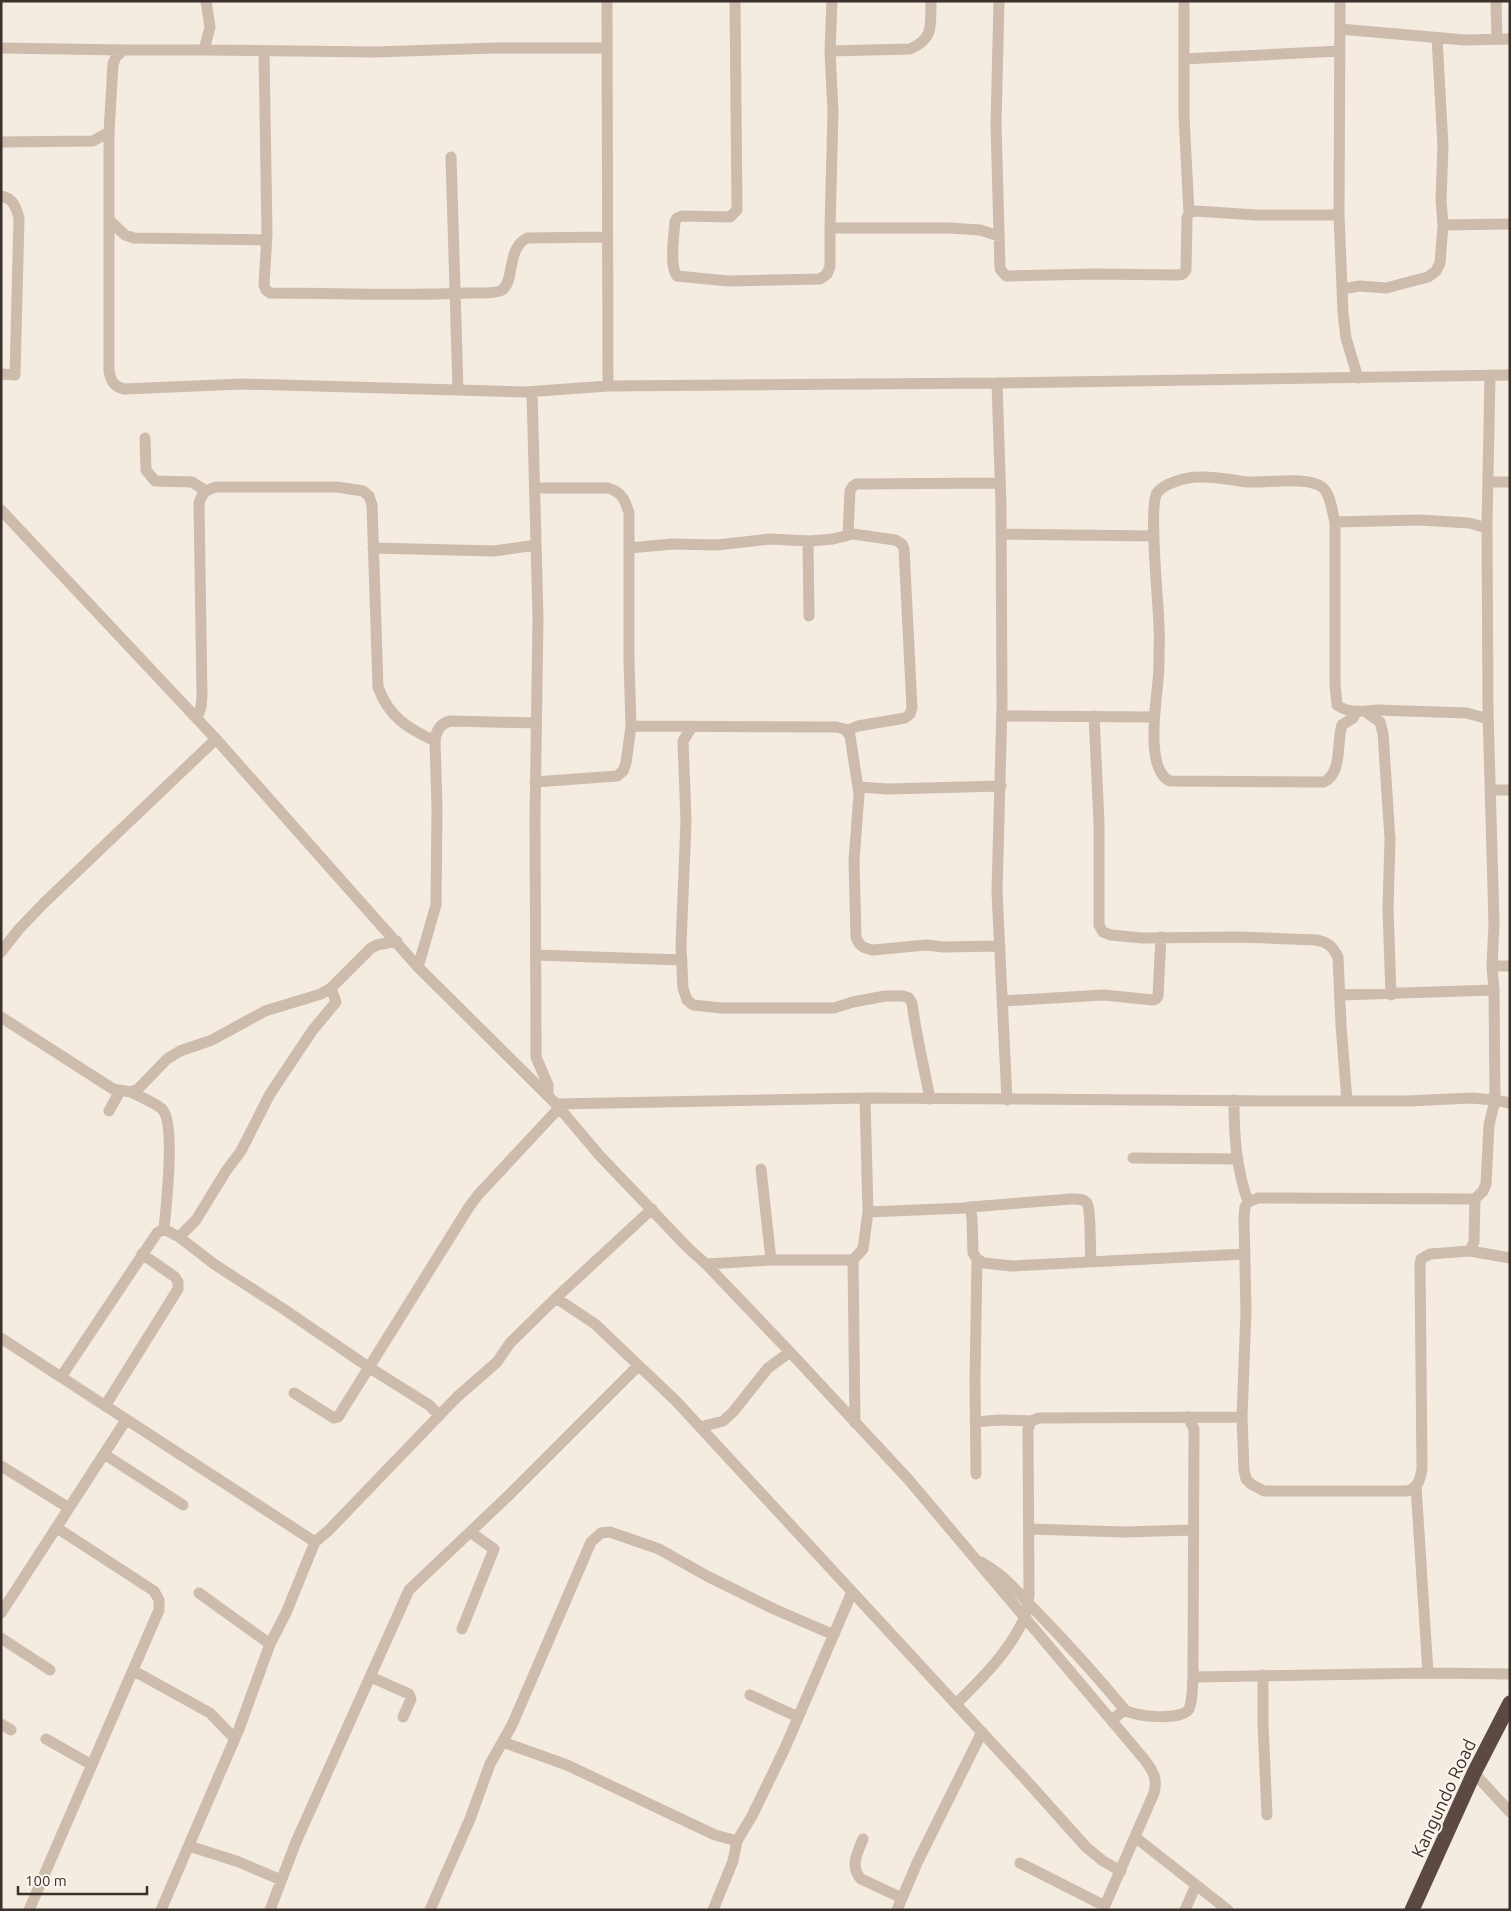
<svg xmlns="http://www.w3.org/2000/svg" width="1511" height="1911" viewBox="0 0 1511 1911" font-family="Ubuntu,sans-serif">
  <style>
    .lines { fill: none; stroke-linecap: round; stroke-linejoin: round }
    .minor { stroke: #cdbbac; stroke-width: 11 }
    .highway { stroke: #5c4a42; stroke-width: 15 }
    .labels { text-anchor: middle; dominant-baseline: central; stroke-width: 4; stroke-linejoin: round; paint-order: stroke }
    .street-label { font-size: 18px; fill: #3b302b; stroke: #fbf5ee }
  </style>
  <rect width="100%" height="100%" fill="#f4ebe1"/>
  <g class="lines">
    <!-- minor -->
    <path class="minor" d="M206 1 210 27 204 50H123L116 57 113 64 109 132V371C111 381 113 386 124 389L242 384 525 392 608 386 997 383 1510 375
      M607 1 608 386
      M735 1 737 210 730 217 682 216 677 218 675 222C674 235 669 266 677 276L728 281 820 279 827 274 830 266V228H949L980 230 999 236
      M999 1 996 124 1000 269 1006 276 1095 274 1178 275 1183 274 1186 270 1187 218 1189 213 1195 211 1256 215H1339
      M1184 1V117L1189 213
      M1340 1 1339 215 1343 313 1346 338 1358 378
      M1496 1 1497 39
      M1340 29 1465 40 1510 39
      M1 48 123 50
      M204 50 375 52 495 48H607
      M264 51 267 234 264 285 266 290 270 293C336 293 402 296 468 293 476 293 496 294 502 290 515 282 506 249 527 238L607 237
      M830 51 910 49C935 38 930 25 931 1
      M1184 59 1340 51
      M1 142 93 141 109 132
      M451 157 458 390
      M1 196C13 198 16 207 19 218L15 375 1 374
      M109 220 125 235 134 238 266 240
      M1443 225 1510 224
      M830 228 833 112 830 51 832 1
      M1342 289 1360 286 1386 288 1428 277 1436 271 1440 263 1443 225 1441 200 1443 146 1437 38
      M997 383 1001 505 1002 706 997 892 1007 1100
      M532 392 538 618 535 819 536 1037V1057L548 1085V1096
      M145 438 146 470 155 481 192 482 206 491
      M1488 482H1510
      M535 488H608C622 492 625 500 629 513V660L631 726 626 763 623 771 617 776 535 782
      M1 510 216 739 418 967 556 1104 600 1156 689 1249 706 1264 790 1352 908 1479 1144 1759C1153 1771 1158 1778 1154 1793L1103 1910
      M1335 522C1332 512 1331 494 1322 487 1308 476 1266 483 1247 482 1231 480 1215 476 1198 477 1187 477 1164 483 1157 493 1148 507 1159 605 1159 628 1160 637 1159 646 1159 654 1159 663 1159 672 1158 681 1156 703 1145 770 1170 781L1324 782C1343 772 1336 744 1342 725L1353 718 1357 711
      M1487 528 1469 523 1419 520 1335 522V684L1337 705C1347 713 1364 712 1377 710L1467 713 1488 719
      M1001 534 1154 536
      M848 535 850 491 853 486 856 484 1000 483
      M808 541 809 616
      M373 548 494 551 536 545
      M629 548 673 544 717 545 770 539 811 541 833 539 853 534 895 540 902 544 904 549 912 708 910 714 905 718 858 726 846 731
      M1366 712 1380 722 1383 733 1390 839 1388 909 1391 995
      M1002 716 1153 717
      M1094 716 1099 822V925L1103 932 1111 935 1142 938 1240 937 1316 940C1328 942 1332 946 1338 957L1341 1025 1347 1101
      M197 719 201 707 202 696 199 503C202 493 206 490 216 487H337L363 491 369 496 372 505 378 687C389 717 407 728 435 741
      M631 726 836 727 845 729 850 736 859 794 854 861 856 937C859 946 863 948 873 950L926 945 943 947 1000 946
      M692 727 683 741 686 821 681 946 683 988 687 1000 693 1005 721 1008H834L853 1002 885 996H903L909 998 912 1003C916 1035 924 1066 930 1099
      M858 787 888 789 1001 786
      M1491 790H1510
      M1 952 19 929 44 903 216 739
      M536 955 682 960
      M1492 966H1510
      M418 967 436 905 437 808 435 741C436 731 440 723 451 721L536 723
      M1340 995 1494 990
      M1003 1001 1104 995 1153 1000 1156 999 1158 996 1161 937
      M1 1017 113 1089 131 1092 138 1089 167 1059 180 1051 212 1040 265 1011 321 994 331 988 371 948 377 945 397 941
      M131 1092C140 1097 154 1102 162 1109 176 1123 166 1207 164 1229
      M1234 1100C1234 1136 1236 1167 1248 1202
      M556 1104 865 1098 1278 1101H1409L1471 1098 1495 1100 1510 1103
      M109 1111 120 1091
      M1133 1158 1238 1159
      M761 1169 771 1260
      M1475 1199 1258 1198 1248 1202 1245 1207 1244 1218 1246 1312 1242 1417 1244 1470 1246 1479 1251 1484 1264 1491H1407C1418 1488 1420 1480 1422 1469L1420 1264 1421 1259 1430 1254 1470 1251 1474 1242 1475 1199 1483 1191 1486 1184 1489 1125 1495 1100 1494 990 1492 966 1494 924 1488 711 1487 526 1490 375
      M970 1207 1071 1199C1076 1199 1083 1198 1087 1203 1091 1209 1090 1252 1091 1262
      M868 1212 965 1208 970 1207 972 1218 973 1253 977 1259 984 1263 1012 1266 1245 1254
      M179 1237 196 1220 226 1171 241 1151 270 1094 312 1031 336 1002 331 988
      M1470 1251 1510 1258
      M853 1260 855 1423
      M706 1264 771 1260H853L863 1249 868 1212 865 1098
      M556 1298 595 1324 676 1401 1026 1780 1086 1847 1103 1861 1121 1871
      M1 1338 315 1542 329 1530 457 1397 497 1362 510 1343 559 1295 652 1209
      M61 1377 157 1233 164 1229 179 1237 214 1264 282 1308 370 1368 429 1405 439 1415
      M294 1393 334 1418 338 1417 469 1207 478 1195 559 1108
      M105 1406 178 1289V1282L175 1277 142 1254
      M975 1422 999 1420 1031 1421
      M700 1427 723 1421 733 1412 768 1368 790 1352
      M104 1454 183 1505
      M1 1466 69 1508
      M976 1474 975 1381 977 1259
      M1416 1486 1428 1673
      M1029 1529 1124 1532 1193 1530
      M981 1562C1007 1577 1015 1590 1035 1610 1066 1642 1096 1675 1125 1710
      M199 1593 270 1644
      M1 1613 126 1420
      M462 1629 494 1549 470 1532
      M1 1638 50 1670
      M134 1671 210 1713 235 1739
      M1263 1675V1724L1267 1815
      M371 1677 409 1694 411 1699 403 1717
      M1193 1677 1428 1673 1510 1674
      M750 1695 798 1717
      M956 1704C982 1678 1008 1653 1024 1619 1027 1612 1027 1603 1029 1596L1028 1429 1031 1421 1039 1418 1242 1417
      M1111 1720 1125 1710C1135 1717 1182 1721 1189 1709 1193 1701 1192 1686 1193 1677L1194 1429 1188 1417
      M1 1724 11 1730
      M46 1739 92 1765
      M503 1742 567 1765 715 1835 737 1841
      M1474 1773 1510 1812
      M1135 1837 1228 1910
      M863 1839C858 1852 849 1866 861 1879L902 1898
      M189 1846 239 1862 281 1880
      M1020 1863 1105 1906
      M29 1910 159 1610V1600L154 1591 57 1528
      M161 1910 239 1729 270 1644 286 1613 315 1542
      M270 1910 296 1842 409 1590 508 1496 638 1366
      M430 1910 470 1819 490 1764 512 1725 591 1542 601 1533 610 1532 659 1549 707 1576 774 1609 834 1635
      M713 1910 733 1861 737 1841 752 1816 785 1748 852 1592
      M897 1910 917 1863 982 1732
      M1185 1910 1196 1885"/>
    <!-- highway -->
    <path class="highway" d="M1412 1910 1474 1773 1510 1703"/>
  </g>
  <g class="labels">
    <!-- street labels -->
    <g class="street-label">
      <text transform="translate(1443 1798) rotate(-65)">Kangundo Road</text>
    </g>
  </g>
  <!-- border -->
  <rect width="1511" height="1911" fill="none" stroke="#3b302b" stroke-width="5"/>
  <!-- scale -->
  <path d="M18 1886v8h129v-8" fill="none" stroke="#3b302b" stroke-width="2.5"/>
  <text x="25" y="1886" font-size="15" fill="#3b302b" stroke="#fbf5ee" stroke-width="4" paint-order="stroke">100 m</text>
</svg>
